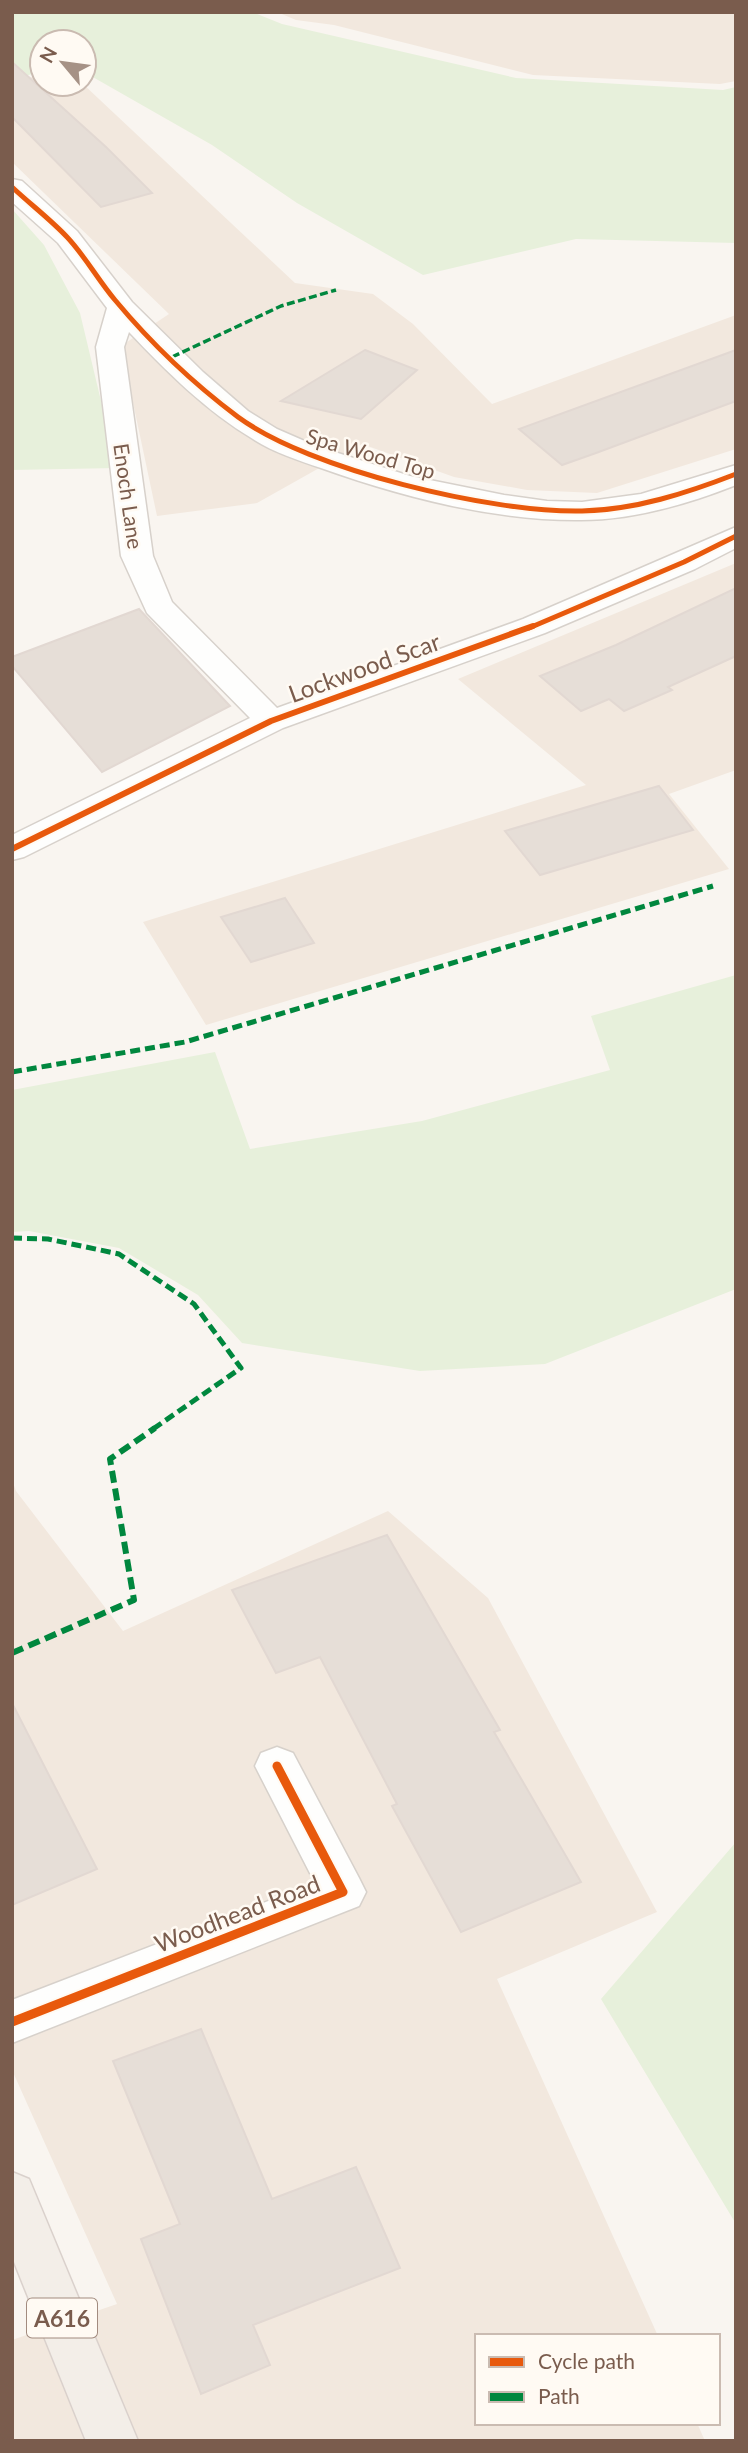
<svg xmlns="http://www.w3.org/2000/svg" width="748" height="2453" viewBox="0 0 748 2453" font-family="Lato,sans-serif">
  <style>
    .residential { fill: #f2e8de }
    .green { fill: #e7f0db }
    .building { fill: #e6ded7; stroke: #e2d8d2; stroke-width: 2 }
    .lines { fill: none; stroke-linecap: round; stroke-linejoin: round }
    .minor-casing { stroke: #d7d1cb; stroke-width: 3 }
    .primary-casing { stroke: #dad1cc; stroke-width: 3 }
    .minor { fill: #fefefd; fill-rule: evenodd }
    .primary { fill: #f3eee8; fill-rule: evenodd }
    .quiet-far2 { stroke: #00873e; stroke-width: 3.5; stroke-dasharray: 8 3.5; stroke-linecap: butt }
    .quiet-far1 { stroke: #00873e; stroke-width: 5; stroke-dasharray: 10 5; stroke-linecap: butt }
    .quiet { stroke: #00873e; stroke-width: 6; stroke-dasharray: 12 6; stroke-linecap: butt }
    .cycleway-far2-casing { stroke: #fffaf3; stroke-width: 9 }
    .cycleway-far1-casing { stroke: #fffaf3; stroke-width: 10 }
    .cycleway-casing { stroke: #fffaf3; stroke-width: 13 }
    .cycleway-far2 { stroke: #e8590c; stroke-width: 5 }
    .cycleway-far1 { stroke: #e8590c; stroke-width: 6 }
    .cycleway { stroke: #e8590c; stroke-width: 9 }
    .labels { text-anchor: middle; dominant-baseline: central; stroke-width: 5; stroke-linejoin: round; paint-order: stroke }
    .far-street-label { font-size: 21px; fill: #7a5c4d; stroke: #fffaf3 }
    .shield { fill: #fffaf3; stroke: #a28b7f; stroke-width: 2 }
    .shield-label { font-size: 23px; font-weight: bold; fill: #7a5c4d }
    .street-label { font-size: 24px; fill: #7a5c4d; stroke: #fffaf3 }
  </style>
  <rect width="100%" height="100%" fill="#f9f5f0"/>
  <!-- residential -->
  <path class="residential" d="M277 12H736V81L720 84 533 75 334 25 296 20Z
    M42 74V84H83L295 283 373 294 413 324 492 404 736 315V449L597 493 527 490 454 477 362 444 257 503 157 516 121 346 169 314 12 162V83Z
    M736 563V770L669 794 729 869 206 1025 143 922 586 785 458 679Z
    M12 1480 16 1491 123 1631 388 1511 488 1598 657 1912 497 1979 658 2336H477V2423H697L705 2441H12V2340L117 2304 12 2070Z"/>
  <!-- green -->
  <path class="green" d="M12 12H252L282 24 516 78 723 90 736 87V243L576 239 423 275 297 203 212 145 84 72V42H42V71L12 80Z
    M12 209 44 245 80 313 117 468 12 470Z
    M736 975V1289L545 1364 420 1371 242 1343 198 1295 119 1248 29 1231 12 1232V1090L215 1052 250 1149 422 1121 610 1070 591 1016Z
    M736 1842V2224L601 1999Z"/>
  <!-- building -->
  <path class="building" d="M12 62 106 147 152 193 101 207 12 117Z
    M365 350 417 370 361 419 281 401Z
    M736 350V401L596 453 562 465 519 429Z
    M736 588V656L668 687 672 690 624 711 609 699 581 711 540 676 616 645Z
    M139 609 230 706 102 772 12 666V657Z
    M659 786 693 830 540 875 505 831Z
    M285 898 314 943 251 962 221 917Z
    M387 1535 500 1730 494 1732 581 1882 461 1932 392 1806 397 1804 320 1657 276 1673 232 1590Z
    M12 1703 97 1869 12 1905Z
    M201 2029 272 2199 356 2167 400 2268 253 2325 270 2365 201 2394 141 2239 180 2224 113 2061Z"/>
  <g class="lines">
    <!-- minor casing -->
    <g class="minor-casing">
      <path id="minor" d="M12 179 22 181 77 231 132 302 203 372 248 411 277 429 316 446 410 476 504 495 547 501 582 502 641 494 736 465V485C688 504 633 520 581 520 495 521 402 497 321 468 298 460 273 452 253 439 206 411 166 371 129 332L124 347 153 556 172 602 277 708 523 619 736 527V548L695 569 545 633 283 728 24 857 12 860V835L250 718 147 613 121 556 96 347 107 308 58 243 12 202Z
        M277 1747 293 1753 359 1878 366 1892 359 1906 12 2043V2000L315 1883 255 1766 261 1753Z"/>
    </g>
    <!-- primary casing -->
    <g class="primary-casing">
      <path id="primary" d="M12 2172 29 2179 138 2441H86L12 2257Z"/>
    </g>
    <!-- minor -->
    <use href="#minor" class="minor"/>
    <!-- primary -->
    <use href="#primary" class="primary"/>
    <!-- quiet-far2 -->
    <path class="quiet-far2" d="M172 357 281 306 336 290"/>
    <!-- quiet-far1 -->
    <path class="quiet-far1" d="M12 1072 185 1042 713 886
      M12 1238 48 1239 119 1254 194 1304 241 1368 153 1429"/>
    <!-- quiet -->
    <path class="quiet" d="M12 1653 134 1600 110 1459 155 1428"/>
    <!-- cycleway-far2 casing -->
    <g class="cycleway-far2-casing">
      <path id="cycleway-far2" d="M12 187C30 204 50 219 67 237 85 256 98 280 115 300 150 342 194 384 238 417 310 470 492 513 582 511 635 510 687 493 736 474
        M529 628 684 562 736 536"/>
    </g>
    <!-- cycleway-far1 casing -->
    <g class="cycleway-far1-casing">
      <path id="cycleway-far1" d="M12 849 271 721 533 626"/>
    </g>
    <!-- cycleway casing -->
    <g class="cycleway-casing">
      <path id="cycleway" d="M12 2022 343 1892 277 1766"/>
    </g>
    <!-- cycleway-far2 -->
    <use href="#cycleway-far2" class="cycleway-far2"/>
    <!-- cycleway-far1 -->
    <use href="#cycleway-far1" class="cycleway-far1"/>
    <!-- cycleway -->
    <use href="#cycleway" class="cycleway"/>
  </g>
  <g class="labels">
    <!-- far-street labels -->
    <g class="far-street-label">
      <text transform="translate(371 453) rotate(16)">Spa Wood Top</text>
      <text transform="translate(129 496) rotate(82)">Enoch Lane</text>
    </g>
    <!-- shield labels -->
    <rect class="shield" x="27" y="2298.5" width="70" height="39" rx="5"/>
    <g class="shield-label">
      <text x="62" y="2318">A616</text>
    </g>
    <!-- street labels -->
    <g class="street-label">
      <text transform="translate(364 667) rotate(-20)">Lockwood Scar</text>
      <text transform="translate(237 1913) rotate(-21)">Woodhead Road</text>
    </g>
  </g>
  <!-- border -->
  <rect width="748" height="2453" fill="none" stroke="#7a5c4d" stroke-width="28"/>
  <!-- legend -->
  <rect x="475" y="2334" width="245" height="91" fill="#fffaf3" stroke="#cabbb1" stroke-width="2"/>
  <rect x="489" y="2357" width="35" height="10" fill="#e8590c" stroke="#cabbb1" stroke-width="2"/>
  <text x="538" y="2369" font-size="21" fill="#7a5c4d">Cycle path</text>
  <rect x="489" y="2392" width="35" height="10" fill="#00873e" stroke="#cabbb1" stroke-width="2"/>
  <text x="538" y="2404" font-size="21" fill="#7a5c4d">Path</text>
  <!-- north arrow -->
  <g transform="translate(63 63) rotate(299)"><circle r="33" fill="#fffaf3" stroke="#cabbb1" stroke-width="2"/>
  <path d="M0-5L12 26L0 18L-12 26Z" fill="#a69286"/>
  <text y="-10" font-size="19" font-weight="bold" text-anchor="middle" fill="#7a5c4d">N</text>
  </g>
</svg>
